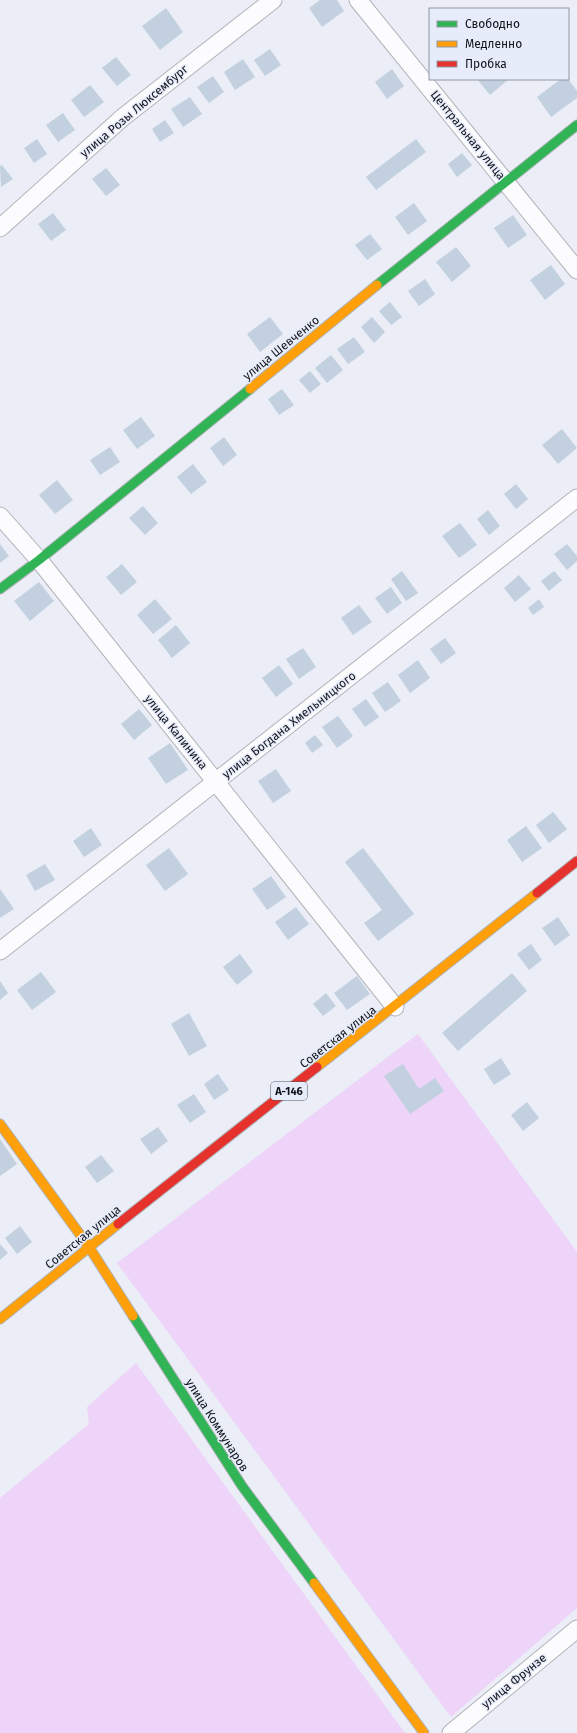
<svg xmlns="http://www.w3.org/2000/svg" width="577" height="1733" viewBox="0 0 577 1733" font-family="'Fira Sans',sans-serif">
  <style>
    .green { fill: #eed4f8 }
    .building { fill: #c2d0df }
    .lines { fill: none; stroke-linecap: round; stroke-linejoin: round }
    .street-casing { stroke: #b0b3b8; stroke-width: 19 }
    .fast-casing { stroke: #b0b3b8; stroke-width: 11 }
    .slow-casing { stroke: #b0b3b8; stroke-width: 11 }
    .jam-casing { stroke: #b0b3b8; stroke-width: 11 }
    .street { stroke: #fcfcfe; stroke-width: 17 }
    .fast { stroke: #30b455; stroke-width: 9 }
    .slow { stroke: #ff9f0a; stroke-width: 9 }
    .jam { stroke: #e5322d; stroke-width: 9 }
    .labels { text-anchor: middle; dominant-baseline: central; stroke-width: 3; stroke-linejoin: round; paint-order: stroke }
    .shield { fill: #e7ecfb; stroke: #53555d; stroke-width: 1 }
    .shield-label { font-size: 11px; font-weight: bold; fill: #131419 }
    .street-label { font-size: 12px; fill: #131419; stroke: #e7ecfb }
  </style>
  <rect width="100%" height="100%" fill="#ebeef6"/>
  <!-- green -->
  <path class="green" d="M418 1034 577 1252V1608L451 1717 117 1263Z
    M136 1363 405 1733H0V1498L89 1424 87 1407Z"/>
  <!-- building -->
  <path class="building" d="M320 0H337L344 11 322 27 309 8Z
    M166 8 183 32 160 50 142 26Z
    M270 49 281 65 265 76 254 60Z
    M116 57 131 75 117 86 102 68Z
    M243 59 255 77 235 90 224 72Z
    M392 69 404 86 387 99 375 82Z
    M213 76 224 92 209 103 197 87Z
    M477 79H509L490 95Z
    M561 79H568L577 91V98L551 117 537 97Z
    M90 85 104 102 84 117 71 100Z
    M190 97 202 114 183 127 171 109Z
    M63 113 75 130 58 142 46 125Z
    M165 120 174 133 160 142 152 129Z
    M37 139 47 154 34 163 24 148Z
    M416 139 426 152 376 190 366 177Z
    M462 153 472 165 457 177 448 164Z
    M2 165 13 179 1 187 0 166Z
    M106 168 120 185 106 196 92 179Z
    M414 203 427 221 408 235 395 217Z
    M53 213 66 230 51 241 38 224Z
    M513 215 527 235 508 248 494 228Z
    M370 234 382 249 367 260 355 245Z
    M456 247 471 266 452 282 436 262Z
    M551 265 565 284 545 300 530 280Z
    M425 279 435 294 419 306 408 291Z
    M390 302 402 317 391 325 379 311Z
    M270 317 283 334 260 352 247 334Z
    M372 317 385 332 374 343 361 327Z
    M354 337 365 352 348 364 337 349Z
    M331 355 343 370 327 383 315 368Z
    M310 371 321 384 310 393 299 380Z
    M282 389 294 405 279 415 268 399Z
    M141 417 155 436 137 449 123 430Z
    M562 429 577 448 558 464 542 445Z
    M224 437 237 455 223 466 210 448Z
    M110 447 120 462 100 475 90 460Z
    M193 464 207 482 191 494 177 477Z
    M57 480 73 500 55 514 39 495Z
    M516 484 528 499 516 509 504 494Z
    M143 506 158 523 145 535 129 518Z
    M488 510 500 526 489 535 477 519Z
    M460 523 477 545 459 558 442 536Z
    M0 544 9 556 0 563Z
    M567 544 577 556V561L567 570 554 554Z
    M122 564 137 582 121 595 106 577Z
    M402 571 418 593 406 601 391 579Z
    M554 571 562 580 549 591 541 581Z
    M519 575 531 589 515 602 504 588Z
    M39 582 54 601 30 621 14 601Z
    M391 587 402 603 387 614 375 598Z
    M155 599 172 619 153 634 137 615Z
    M539 599 544 607 533 615 528 608Z
    M359 605 372 622 353 635 341 618Z
    M176 625 190 643 172 658 158 640Z
    M445 638 456 653 441 664 430 649Z
    M303 648 316 667 299 679 286 659Z
    M418 660 430 678 410 693 398 675Z
    M279 665 293 684 276 697 262 678Z
    M388 682 401 701 385 712 372 693Z
    M366 699 379 717 365 727 352 709Z
    M139 709 152 725 134 740 121 724Z
    M338 716 353 736 337 748 322 727Z
    M315 735 323 745 312 753 305 743Z
    M170 743 188 770 166 784 148 758Z
    M276 769 291 791 273 803 258 781Z
    M553 812 567 829 549 843 536 825Z
    M526 826 542 848 522 862 507 840Z
    M91 828 102 845 84 857 73 841Z
    M169 848 188 874 165 891 146 865Z
    M363 848 414 914 378 941 364 923 382 910 345 862Z
    M45 864 55 880 35 891 26 875Z
    M271 876 286 897 267 910 252 889Z
    M0 889 14 909 0 918Z
    M296 907 309 924 288 940 275 922Z
    M558 917 570 935 555 946 542 928Z
    M531 944 542 960 529 970 517 954Z
    M240 954 253 972 237 985 223 967Z
    M41 972 56 992 32 1010 17 990Z
    M512 973 527 991 458 1051 442 1033Z
    M357 976 370 994 347 1010 334 993Z
    M0 981 8 993 0 1000Z
    M326 993 336 1006 323 1016 313 1004Z
    M189 1013 207 1046 189 1056 171 1024Z
    M501 1058 511 1074 494 1085 484 1069Z
    M403 1064 419 1089 435 1078 444 1091 410 1114 384 1076Z
    M218 1074 229 1090 214 1100 204 1084Z
    M194 1094 206 1112 190 1123 177 1105Z
    M527 1102 539 1118 523 1131 511 1115Z
    M158 1127 168 1141 151 1154 140 1139Z
    M0 1139 17 1164 0 1176Z
    M101 1155 114 1171 97 1183 85 1167Z
    M20 1226 32 1242 17 1254 5 1238Z
    M0 1244 8 1253 0 1260Z"/>
  <g class="lines">
    <!-- street casing -->
    <g class="street-casing">
      <path id="street" d="M358 0 577 270
        M0 228 122 118 273 0
        M0 516 39 560 395 1007
        M0 951 577 498
        M451 1733 577 1629"/>
    </g>
    <!-- fast casing -->
    <g class="fast-casing">
      <path id="fast" d="M377 285 577 125
        M0 589 39 560 250 389
        M133 1316 242 1486 314 1583"/>
    </g>
    <!-- slow casing -->
    <g class="slow-casing">
      <path id="slow" d="M250 389 377 285
        M317 1067 537 893
        M0 1124 89 1247 133 1316
        M0 1319 118 1224
        M314 1583 424 1733"/>
    </g>
    <!-- jam casing -->
    <g class="jam-casing">
      <path id="jam" d="M537 893 577 861
        M118 1224 317 1067"/>
    </g>
    <!-- street -->
    <use href="#street" class="street"/>
    <!-- fast -->
    <use href="#fast" class="fast"/>
    <!-- slow -->
    <use href="#slow" class="slow"/>
    <!-- jam -->
    <use href="#jam" class="jam"/>
  </g>
  <g class="labels">
    <!-- shield labels -->
    <rect class="shield" x="271" y="1082" width="36" height="18" rx="3"/>
    <g class="shield-label">
      <text x="289" y="1091">А-146</text>
    </g>
    <!-- street labels -->
    <g class="street-label">
      <text transform="translate(134 111) rotate(-40)">улица Розы Люксембург</text>
      <text transform="translate(468 135) rotate(51)">Центральная улица</text>
      <text transform="translate(281 348) rotate(-39)">улица Шевченко</text>
      <text transform="translate(289 725) rotate(-38)">улица Богдана Хмельницкого</text>
      <text transform="translate(176 732) rotate(51)">улица Калинина</text>
      <text transform="translate(338 1037) rotate(-38)">Советская улица</text>
      <text transform="translate(83 1237) rotate(-39)">Советская улица</text>
      <text transform="translate(217 1425) rotate(58)">улица Коммунаров</text>
      <text transform="translate(514 1681) rotate(-39)">улица Фрунзе</text>
    </g>
  </g>
  <!-- legend -->
  <rect x="429" y="8" width="140" height="72" fill="#e7ecfb" stroke="#9296a1"/>
  <rect x="437" y="21" width="20" height="6" fill="#30b455" stroke="#9296a1"/>
  <text x="465" y="28" font-size="12" fill="#131419">Свободно</text>
  <rect x="437" y="41" width="20" height="6" fill="#ff9f0a" stroke="#9296a1"/>
  <text x="465" y="48" font-size="12" fill="#131419">Медленно</text>
  <rect x="437" y="61" width="20" height="6" fill="#e5322d" stroke="#9296a1"/>
  <text x="465" y="68" font-size="12" fill="#131419">Пробка</text>
</svg>
